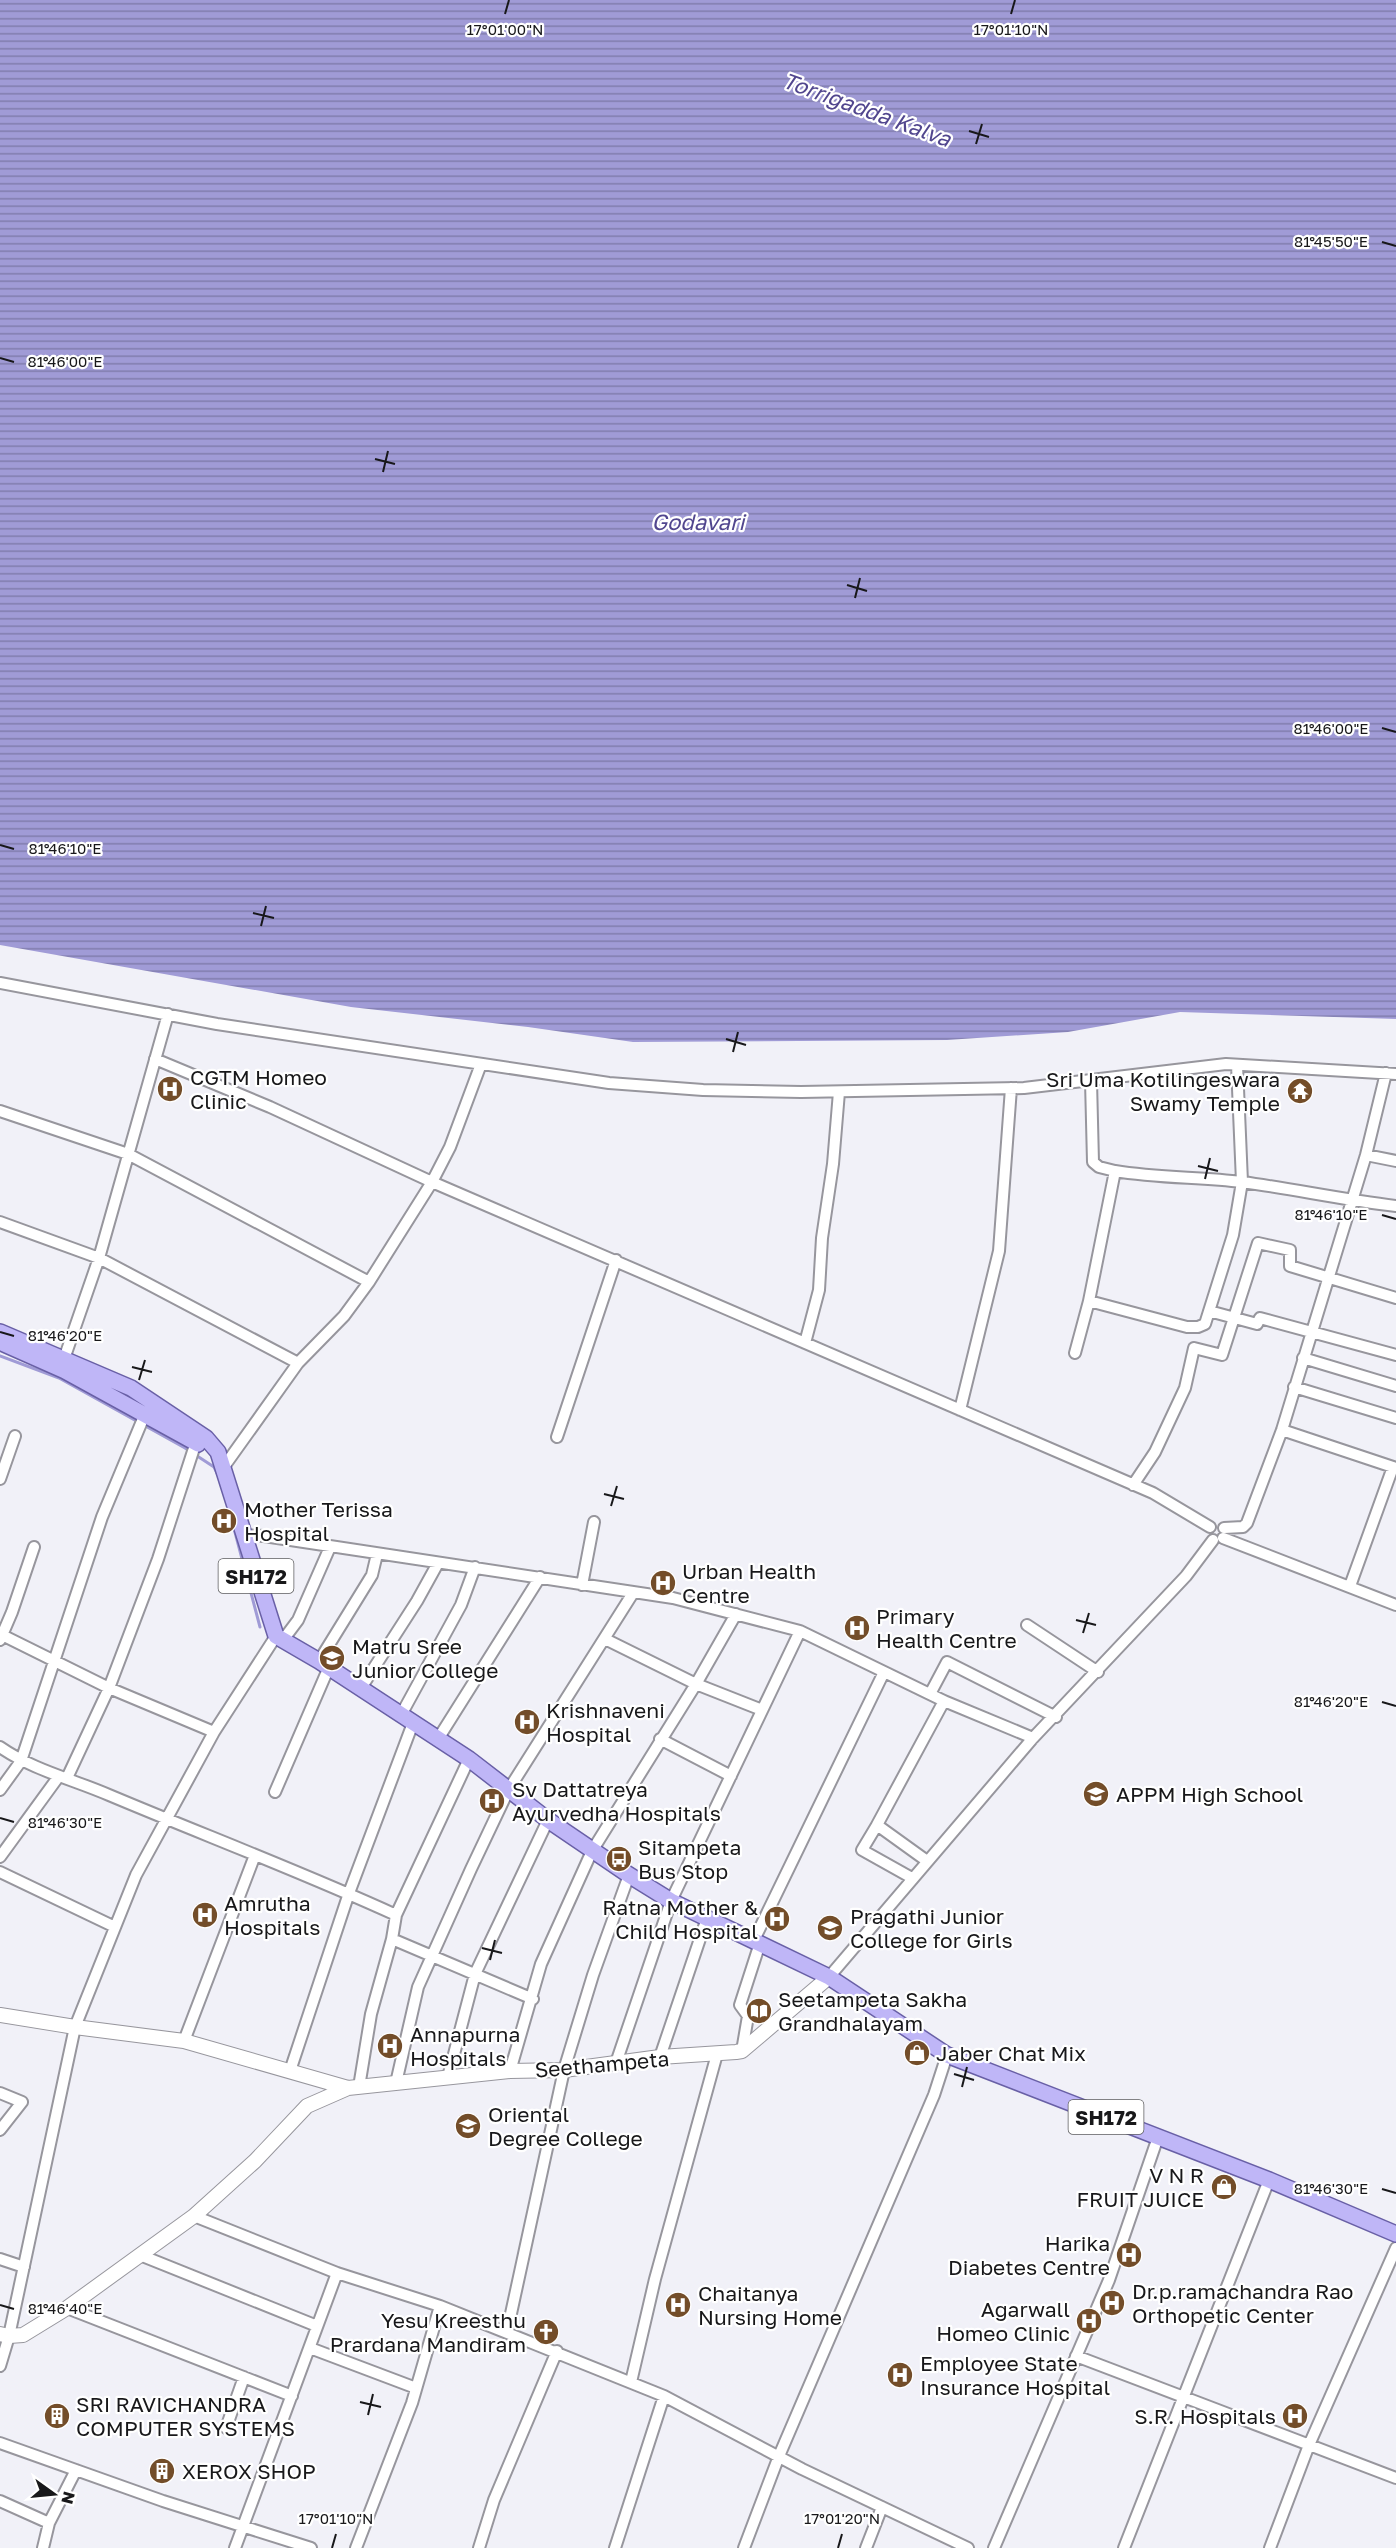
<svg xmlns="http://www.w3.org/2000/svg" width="1396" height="2548" viewBox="0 0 1396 2548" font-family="'Golos Text',sans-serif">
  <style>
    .water { fill: url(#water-rules) }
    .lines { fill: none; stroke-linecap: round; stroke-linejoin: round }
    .stream { stroke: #a09bd6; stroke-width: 3 }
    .street-casing { stroke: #97969d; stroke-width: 14 }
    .secondary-casing { stroke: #97969d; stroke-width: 16 }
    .primary-casing { stroke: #6960a6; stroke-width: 18 }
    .street { stroke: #fff; stroke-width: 10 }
    .secondary { stroke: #fff; stroke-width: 14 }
    .primary { stroke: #bfb6f7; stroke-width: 15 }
    .ticks { fill: none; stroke: #18181a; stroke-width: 2 }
    .labels { text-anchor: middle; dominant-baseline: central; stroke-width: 4.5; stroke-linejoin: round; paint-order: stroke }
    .shield { fill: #fff; stroke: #5d5d5f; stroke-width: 1.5 }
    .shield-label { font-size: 20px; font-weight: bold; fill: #18181a }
    .poi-label { font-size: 21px; fill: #18181a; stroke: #fff; text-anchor: start }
    .street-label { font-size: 21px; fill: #18181a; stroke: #fff }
    .water-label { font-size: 22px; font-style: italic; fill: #51468e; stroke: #fff }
    .ticks-label { font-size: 15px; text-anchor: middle; fill: #18181a; stroke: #fff; stroke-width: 4.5; stroke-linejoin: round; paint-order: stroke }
  </style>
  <defs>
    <pattern id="water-rules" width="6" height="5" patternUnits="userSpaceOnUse" patternTransform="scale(1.5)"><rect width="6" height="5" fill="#a09bd6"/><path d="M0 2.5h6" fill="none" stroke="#817dad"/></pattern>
  </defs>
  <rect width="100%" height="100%" fill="#f1f1f8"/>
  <!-- water -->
  <path class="water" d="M0 0H1396V1019L1180 1012 1068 1032 947 1040 633 1042 528 1027 351 1007 0 945Z"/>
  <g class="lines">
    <!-- stream -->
    <path class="stream" d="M0 1356 59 1378 185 1448 214 1467 218 1475
      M232 1521 260 1627"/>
    <!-- street casing -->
    <g class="street-casing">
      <path id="street" d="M0 983 217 1024 609 1083 703 1090 801 1092 1024 1088 1226 1064 1396 1074
        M155 1059 270 1107 432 1182 1153 1493 1210 1527
        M1237 1065 1242 1182 1233 1235 1205 1324 1198 1327H1187L1089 1301 1115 1171C1157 1178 1200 1177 1242 1182 1294 1189 1344 1200 1396 1206
        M1091 1081 1093 1162 1099 1167 1115 1171
        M0 1111 128 1154 369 1282
        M1366 1155 1396 1161
        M0 1222 99 1258 298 1363
        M1209 1311 1257 1324 1260 1318 1396 1355
        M805 1343 819 1290 822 1238 833 1164 839 1092
        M1075 1353 1089 1301
        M1303 1358 1396 1386
        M64 1359 99 1258 168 1014
        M1294 1387 1396 1418
        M960 1410 999 1251 1011 1088
        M1282 1430 1396 1468
        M557 1437 616 1260
        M223 1468 298 1363 344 1316 369 1282 432 1182 450 1147 481 1064
        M0 1479 15 1436
        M1133 1485 1155 1452 1185 1388 1194 1348 1222 1355 1258 1243 1290 1250V1266L1396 1298
        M1224 1528 1243 1527 1247 1523 1282 1430 1366 1155 1386 1073
        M242 1535 264 1536 673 1598 800 1631 944 1701 1033 1738
        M1223 1538 1396 1605
        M582 1585 594 1522
        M1350 1586 1393 1467
        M1027 1625 1098 1672
        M0 1634 109 1688 214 1732
        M605 1639 696 1684 762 1710
        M0 1640 12 1612 34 1547
        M283 1640 298 1620 330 1547
        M319 1661 372 1575 377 1554
        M361 1688 417 1601 438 1563
        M930 1694 947 1662 1056 1717
        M401 1715 461 1605 475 1567
        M438 1739 540 1577
        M660 1739 731 1776
        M0 1747C33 1770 72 1779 109 1795 204 1835 302 1872 396 1915L392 1939 533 1999
        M67 1778 109 1688 158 1559 196 1442
        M0 1790 21 1761 102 1517 145 1414
        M275 1792 329 1667
        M877 1825 862 1850 912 1878
        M0 1857 59 1776
        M927 1861 877 1825 944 1701
        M0 1872 115 1927
        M396 1915 469 1759
        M754 1940 884 1672
        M829 1977 1033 1738 1186 1576 1213 1540
        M184 2041 255 1855
        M742 2051 748 2016 740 2005 760 1943
        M660 2057 707 1918
        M616 2063 671 1901 800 1631
        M290 2071 349 1893 413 1723
        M510 2071 541 1964 592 1851 696 1684 736 1614
        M448 2077 475 1974 548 1820
        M396 2083 418 1987 471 1869 509 1789 633 1593
        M359 2087 371 2014 392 1939
        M0 2093 22 2102 0 2130
        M194 2216 337 2273 440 2306 412 2403 356 2548
        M140 2255 317 2326
        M0 2259 24 2267
        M440 2306 664 2396 802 2469 968 2548
        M67 2308 292 2396
        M507 2332 564 2070 593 1975 629 1875
        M310 2348 416 2388
        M1076 2356 1396 2478
        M0 2366 9 2336 75 2027 136 1875 214 1732 276 1636
        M631 2382 655 2279 717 2054
        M226 2428 244 2377
        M0 2443 163 2501 311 2548
        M0 2501 49 2523
        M43 2548 49 2523 76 2470
        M235 2548 337 2273
        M479 2548 494 2500 557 2351
        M615 2548 664 2396
        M744 2548 779 2456 934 2095 947 2055
        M866 2548 882 2507
        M994 2548 1109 2280 1158 2137
        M1124 2548 1269 2180
        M1270 2548 1309 2445 1396 2248"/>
    </g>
    <!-- secondary casing -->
    <g class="secondary-casing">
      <path id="secondary" d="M0 2015 75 2027 184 2041 348 2088
        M0 2334 9 2336 23 2335 67 2308 194 2216 255 2161 307 2106 348 2088 510 2071 564 2070 660 2057 736 2052 742 2051 829 1977"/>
    </g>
    <!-- primary casing -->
    <g class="primary-casing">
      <path id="primary" d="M0 1332 131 1388 206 1438 218 1452 276 1636 319 1661 469 1759 548 1820 629 1875 671 1901 829 1977 947 2055 1269 2180 1396 2234
        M4 1344 65 1371 198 1444"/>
    </g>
    <!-- street -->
    <use href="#street" class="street"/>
    <!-- secondary -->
    <use href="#secondary" class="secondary"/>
    <!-- primary -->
    <use href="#primary" class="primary"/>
  </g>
  <!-- ticks -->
  <path class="ticks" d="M505 14 509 0M1011 14 1015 0M969 131 989 137M976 144 982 124M1382 242 1396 246M0 358 14 362M375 459 395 464M383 472 388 451M847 585 867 591M855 598 860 578M1382 728 1396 732M0 845 14 849M253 913 274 918M261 926 266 906M726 1039 746 1045M733 1052 738 1032M1198 1166 1218 1171M1205 1179 1210 1158M1382 1215 1396 1219M0 1332 14 1336M132 1367 152 1372M139 1380 145 1360M604 1494 624 1499M611 1506 617 1486M1076 1620 1096 1625M1083 1633 1089 1613M1382 1702 1396 1706M0 1818 14 1822M482 1948 502 1953M490 1960 495 1940M954 2074 974 2080M962 2087 967 2067M1382 2189 1396 2193M0 2305 14 2309M360 2402 381 2407M368 2415 373 2394M332 2548 336 2534M838 2548 842 2534"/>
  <!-- icons -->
  <defs>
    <g id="hospital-disc" transform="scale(1.35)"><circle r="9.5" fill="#734d29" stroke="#fff"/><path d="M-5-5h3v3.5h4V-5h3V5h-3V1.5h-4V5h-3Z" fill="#fff"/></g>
    <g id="temple-disc" transform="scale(1.35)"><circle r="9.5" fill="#734d29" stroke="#fff"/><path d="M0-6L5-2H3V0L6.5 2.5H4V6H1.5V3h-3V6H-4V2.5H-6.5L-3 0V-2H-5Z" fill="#fff"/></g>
    <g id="university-disc" transform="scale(1.35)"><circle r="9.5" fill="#734d29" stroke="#fff"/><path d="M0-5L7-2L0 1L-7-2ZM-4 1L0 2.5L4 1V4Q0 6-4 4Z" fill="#fff"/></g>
    <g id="school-disc" transform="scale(1.35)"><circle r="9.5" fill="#734d29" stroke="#fff"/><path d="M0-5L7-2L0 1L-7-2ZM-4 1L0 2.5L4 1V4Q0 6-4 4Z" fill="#fff"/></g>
    <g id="bus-disc" transform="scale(1.35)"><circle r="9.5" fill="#734d29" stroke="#fff"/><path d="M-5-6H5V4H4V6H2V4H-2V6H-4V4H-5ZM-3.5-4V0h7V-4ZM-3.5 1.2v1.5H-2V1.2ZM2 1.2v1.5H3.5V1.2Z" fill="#fff"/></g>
    <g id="library-disc" transform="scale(1.35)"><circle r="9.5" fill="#734d29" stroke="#fff"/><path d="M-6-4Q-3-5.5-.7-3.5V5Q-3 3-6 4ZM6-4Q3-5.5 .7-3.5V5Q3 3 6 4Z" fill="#fff"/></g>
    <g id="shop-disc" transform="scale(1.35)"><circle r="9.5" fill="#734d29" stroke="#fff"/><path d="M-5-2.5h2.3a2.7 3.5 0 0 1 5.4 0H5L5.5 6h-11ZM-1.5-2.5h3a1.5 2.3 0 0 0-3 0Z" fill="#fff"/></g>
    <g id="church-disc" transform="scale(1.35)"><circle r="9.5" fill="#734d29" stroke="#fff"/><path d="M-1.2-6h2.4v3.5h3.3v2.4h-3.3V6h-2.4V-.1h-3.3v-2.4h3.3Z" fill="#fff"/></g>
    <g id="building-disc" transform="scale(1.35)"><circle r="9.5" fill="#734d29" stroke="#fff"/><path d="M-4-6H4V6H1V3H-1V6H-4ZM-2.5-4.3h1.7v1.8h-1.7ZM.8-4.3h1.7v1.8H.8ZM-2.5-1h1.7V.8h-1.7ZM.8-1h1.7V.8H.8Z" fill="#fff"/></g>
  </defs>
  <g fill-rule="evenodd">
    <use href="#hospital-disc" x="170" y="1089"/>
    <use href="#temple-disc" x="1300" y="1091"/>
    <use href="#hospital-disc" x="224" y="1521"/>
    <use href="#hospital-disc" x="663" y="1583"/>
    <use href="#hospital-disc" x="857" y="1628"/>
    <use href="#university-disc" x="332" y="1658"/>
    <use href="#hospital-disc" x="527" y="1722"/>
    <use href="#school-disc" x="1096" y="1794"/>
    <use href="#hospital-disc" x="492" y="1801"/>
    <use href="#bus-disc" x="619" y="1859"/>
    <use href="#hospital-disc" x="205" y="1915"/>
    <use href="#hospital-disc" x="777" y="1919"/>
    <use href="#university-disc" x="830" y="1928"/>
    <use href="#library-disc" x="759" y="2011"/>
    <use href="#hospital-disc" x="390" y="2046"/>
    <use href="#shop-disc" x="917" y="2053"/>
    <use href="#university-disc" x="468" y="2126"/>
    <use href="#shop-disc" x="1224" y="2187"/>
    <use href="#hospital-disc" x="1129" y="2255"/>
    <use href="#hospital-disc" x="1112" y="2303"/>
    <use href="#hospital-disc" x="678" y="2305"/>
    <use href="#hospital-disc" x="1089" y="2321"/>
    <use href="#church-disc" x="546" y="2332"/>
    <use href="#hospital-disc" x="900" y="2375"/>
    <use href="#building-disc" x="57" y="2416"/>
    <use href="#hospital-disc" x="1295" y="2416"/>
    <use href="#building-disc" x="162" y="2471"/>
  </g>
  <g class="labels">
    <!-- shield labels -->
    <g class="shield">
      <rect x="218.5" y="1559" width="75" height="34" rx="4.5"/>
      <rect x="1068.5" y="2100" width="75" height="34" rx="4.5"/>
    </g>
    <g class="shield-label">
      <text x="256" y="1576">SH172</text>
      <text x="1106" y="2117">SH172</text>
    </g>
    <!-- poi labels -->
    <g class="poi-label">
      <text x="190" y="1077">CGTM Homeo<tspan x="190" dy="24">Clinic</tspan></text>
      <text x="1280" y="1079" text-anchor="end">Sri Uma Kotilingeswara<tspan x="1280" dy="24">Swamy Temple</tspan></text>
      <text x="244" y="1509">Mother Terissa<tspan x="244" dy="24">Hospital</tspan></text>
      <text x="682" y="1571">Urban Health<tspan x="682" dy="24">Centre</tspan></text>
      <text x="876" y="1616">Primary<tspan x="876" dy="24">Health Centre</tspan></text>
      <text x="352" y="1646">Matru Sree<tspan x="352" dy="24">Junior College</tspan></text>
      <text x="546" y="1710">Krishnaveni<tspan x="546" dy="24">Hospital</tspan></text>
      <text x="512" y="1789">Sv Dattatreya<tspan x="512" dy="24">Ayurvedha Hospitals</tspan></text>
      <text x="1116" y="1794">APPM High School</text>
      <text x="638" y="1847">Sitampeta<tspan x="638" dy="24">Bus Stop</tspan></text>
      <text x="224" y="1903">Amrutha<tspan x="224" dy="24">Hospitals</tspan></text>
      <text x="758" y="1907" text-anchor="end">Ratna Mother &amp;<tspan x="758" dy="24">Child Hospital</tspan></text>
      <text x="850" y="1916">Pragathi Junior<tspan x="850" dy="24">College for Girls</tspan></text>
      <text x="778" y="1999">Seetampeta Sakha<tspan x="778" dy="24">Grandhalayam</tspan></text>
      <text x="410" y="2034">Annapurna<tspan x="410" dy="24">Hospitals</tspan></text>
      <text x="936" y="2053">Jaber Chat Mix</text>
      <text x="488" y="2114">Oriental<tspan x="488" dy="24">Degree College</tspan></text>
      <text x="1204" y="2175" text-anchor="end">V N R<tspan x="1204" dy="24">FRUIT JUICE</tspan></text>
      <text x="1110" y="2243" text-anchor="end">Harika<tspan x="1110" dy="24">Diabetes Centre</tspan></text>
      <text x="1132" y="2291">Dr.p.ramachandra Rao<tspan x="1132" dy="24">Orthopetic Center</tspan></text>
      <text x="698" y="2293">Chaitanya<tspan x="698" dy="24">Nursing Home</tspan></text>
      <text x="1070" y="2309" text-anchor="end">Agarwall<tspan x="1070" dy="24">Homeo Clinic</tspan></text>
      <text x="526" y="2320" text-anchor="end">Yesu Kreesthu<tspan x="526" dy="24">Prardana Mandiram</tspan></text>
      <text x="920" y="2363">Employee State<tspan x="920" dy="24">Insurance Hospital</tspan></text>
      <text x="76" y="2404">SRI RAVICHANDRA<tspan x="76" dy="24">COMPUTER SYSTEMS</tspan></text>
      <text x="1276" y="2416" text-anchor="end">S.R. Hospitals</text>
      <text x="182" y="2471">XEROX SHOP</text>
    </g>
    <!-- street labels -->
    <g class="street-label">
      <text transform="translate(602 2064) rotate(-5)">Seethampeta</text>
    </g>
    <!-- water labels -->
    <g class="water-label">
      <text transform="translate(867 109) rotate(20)">Torrigadda Kalva</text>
      <text x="698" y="521">Godavari</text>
    </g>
  </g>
  <g class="ticks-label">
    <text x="505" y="35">17°01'00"N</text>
    <text x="1011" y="35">17°01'10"N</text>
    <text x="1331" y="247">81°45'50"E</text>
    <text x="65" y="367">81°46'00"E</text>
    <text x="1331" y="734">81°46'00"E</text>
    <text x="65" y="854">81°46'10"E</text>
    <text x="1331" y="1220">81°46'10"E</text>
    <text x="65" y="1341">81°46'20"E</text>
    <text x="1331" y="1707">81°46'20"E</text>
    <text x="65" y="1828">81°46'30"E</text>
    <text x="1331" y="2194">81°46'30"E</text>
    <text x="65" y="2314">81°46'40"E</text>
    <text x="336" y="2524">17°01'10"N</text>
    <text x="842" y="2524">17°01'20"N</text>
  </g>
  <!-- north arrow -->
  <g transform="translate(54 2494) rotate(105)" stroke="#ffffff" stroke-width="4.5" paint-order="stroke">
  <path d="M0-4.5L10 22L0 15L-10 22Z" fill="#18181a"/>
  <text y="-9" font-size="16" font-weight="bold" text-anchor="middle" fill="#18181a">N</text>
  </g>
</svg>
